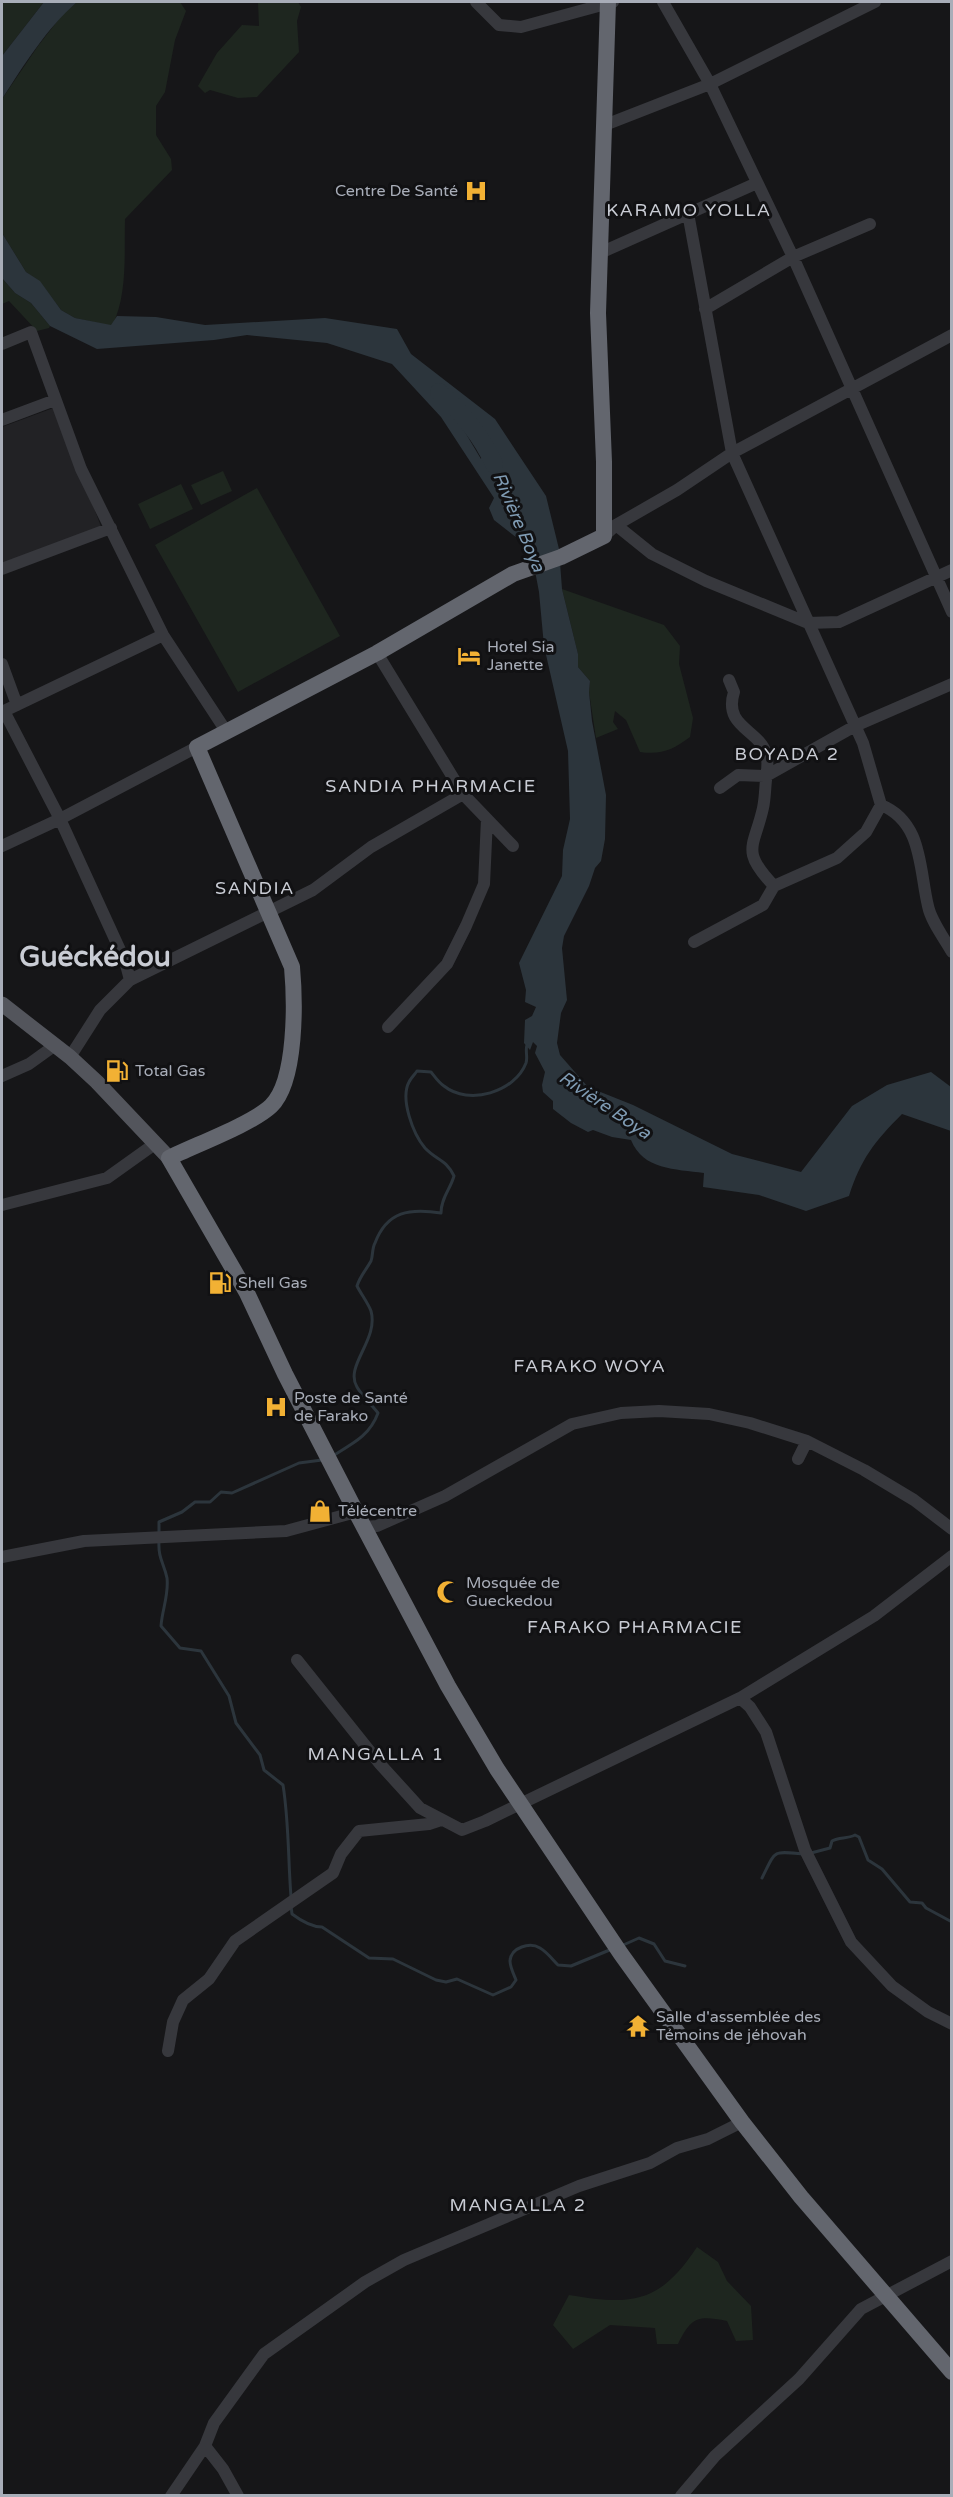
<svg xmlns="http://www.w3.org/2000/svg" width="953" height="2497" viewBox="0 0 953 2497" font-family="'Varela Round',sans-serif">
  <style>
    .built { fill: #222225 }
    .green { fill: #1e261f }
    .water { fill: #2c353c; fill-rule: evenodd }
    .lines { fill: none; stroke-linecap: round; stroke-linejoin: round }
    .stream { stroke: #2c353c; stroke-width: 3 }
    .river { stroke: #2c353c; stroke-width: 18 }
    .minor { stroke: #37383d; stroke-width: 12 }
    .major { stroke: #53555c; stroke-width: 15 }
    .highway { stroke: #63666e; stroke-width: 16 }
    .labels { text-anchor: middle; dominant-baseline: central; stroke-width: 6; stroke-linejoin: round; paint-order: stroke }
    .poi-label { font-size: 16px; fill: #a8adb8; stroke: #111113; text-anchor: start }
    .neighbourhood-label { font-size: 18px; letter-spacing: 1.5px; fill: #c9ccd4; stroke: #111113 }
    .water-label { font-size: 18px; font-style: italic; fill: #7f9bb3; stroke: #111113 }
    .town-label { font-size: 28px; font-weight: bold; fill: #c9ccd4; stroke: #111113 }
  </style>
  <rect width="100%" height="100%" fill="#161618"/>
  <!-- built -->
  <path class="built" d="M56 407 103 532 2 568V427Z"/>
  <!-- green -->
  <path class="green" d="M2 2H44L2 56Z
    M77 2H180L186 11 175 40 165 92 156 106V135L171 159 172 170 125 219C124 252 128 295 112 326L75 318 61 310 40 282 26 272 2 233V99L38 46 62 15Z
    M258 2H298L301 7 297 21 299 52 257 97 238 98 210 90 205 93 198 86 217 53 242 25 259 26Z
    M2 278 15 293 31 303 50 326 49 328 37 331 9 301 2 304Z
    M223 471 232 491 201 505 191 485Z
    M181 484 193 509 150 529 138 504Z
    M257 488 340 636 238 692 155 545Z
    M562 589 664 625 680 646 679 664 693 718 690 737C672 750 662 755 640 752L626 720 615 711 613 722 618 729 596 738 589 692 590 681 578 667V654Z
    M697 2247 718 2262 727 2281 751 2306 753 2340 736 2341 727 2321C698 2315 691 2317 678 2344H657L655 2328 610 2325 573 2349 553 2325 569 2295C633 2306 660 2303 697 2247Z"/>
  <!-- water -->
  <path class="water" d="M44 2H77C46 29 24 65 2 99V56Z
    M2 233 26 272 40 281 61 310 75 318 111 325 117 316 156 317 205 325 325 318 397 329 411 354 495 419 546 496 559 549 562 589 578 654V667L590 681 589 692 592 721 606 795 605 839 601 861 595 868 589 886 564 936 562 948 567 1000 561 1013 557 1043 560 1055 588 1087 633 1105 732 1154 801 1172 852 1106 887 1085 931 1072 951 1087V1131L902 1114C874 1142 861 1159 849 1196L806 1211 759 1195 703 1187 704 1173C675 1169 643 1170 631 1140L612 1137 593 1130 588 1132 571 1123 553 1109V1101L543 1092 542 1085 545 1072 535 1053 537 1046 533 1042 530 1050 524 1043 525 1020 532 1016 536 1007 525 1002 526 990 519 963 562 876 563 850 570 819 568 751 544 646 539 592 532 555 521 541 494 520 489 508 494 498 441 417 392 364 327 343 247 335 214 340 97 349 50 326 31 303 15 293 2 278ZM455 408C478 427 486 428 481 459L453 412 452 409Z"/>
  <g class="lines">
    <!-- stream -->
    <path class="stream" d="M334 1455C354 1443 370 1435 378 1413 371 1404 362 1396 357 1387 344 1366 379 1340 371 1311 368 1303 361 1294 357 1286 360 1276 366 1270 371 1261 373 1256 372 1248 375 1243 387 1211 410 1208 441 1213 441 1198 450 1190 454 1176 446 1159 436 1160 425 1148 413 1134 400 1099 409 1082 411 1078 415 1074 417 1071L431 1072C435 1077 439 1083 444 1086 469 1106 515 1092 526 1063 528 1057 525 1051 527 1045
      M159 1534V1522L182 1512 195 1502H210L221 1492 232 1493 299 1463 322 1460
      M159 1541C158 1559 164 1563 167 1578 169 1595 162 1610 161 1626L180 1648 201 1651 229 1696 236 1723 260 1755 264 1770 283 1785C289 1822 288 1859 291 1897
      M811 1853 830 1848 832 1841C839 1837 847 1839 855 1835L859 1837 868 1860 882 1869 910 1902 922 1903 926 1908 952 1922
      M762 1878C776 1850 772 1851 802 1854
      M291 1906 292 1914C300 1920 312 1927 322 1927L369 1958 393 1959 436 1980 446 1982 457 1979 493 1995 511 1987 516 1980C514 1975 510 1967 510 1961 511 1947 530 1942 540 1948 547 1952 553 1960 558 1965L571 1966 612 1949
      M621 1946 639 1938 654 1944 665 1961 685 1966"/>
    <!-- river -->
    <path class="river" d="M439 392C460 410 483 438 494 464"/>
    <!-- minor -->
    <path class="minor" d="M476 2 499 25 521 27 613 2
      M663 2 710 84 793 257 952 612
      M605 125 710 84 875 2
      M688 213 732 453 863 743 881 805 866 832 837 858 774 886
      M600 253 757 183
      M705 309 793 257 870 224
      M2 344 31 332 81 469 163 635 226 731
      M2 420 55 400
      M616 525 652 554 706 581 808 623 839 622 952 570
      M604 536 616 525 677 490 732 453 952 335
      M2 569 111 528
      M377 653 463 794 513 846
      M2 664 17 705
      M4 711 60 819 125 961 130 980
      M2 712 163 635
      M720 788 738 775 766 776 855 726 952 684
      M881 805C923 822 919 869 928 906 931 921 944 938 952 952
      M2 846 60 819 197 747
      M694 942 763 905 774 886C740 850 754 848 763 808 765 799 765 789 766 780 767 770 769 762 766 753 758 729 723 727 734 692L729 680
      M388 1027 447 964 466 926 484 884 487 819
      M70 1057 100 1010 130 980 313 890 371 847 463 794
      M2 1076 29 1064 54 1046
      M2 1205 107 1178 156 1143
      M798 1459 807 1441
      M364 1527 377 1526 445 1496 572 1424 621 1413 659 1411 709 1414 750 1423 807 1441 864 1470 914 1500 952 1529
      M2 1557 84 1541 286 1531 356 1512
      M297 1660 380 1764 420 1808 462 1830 485 1821 740 1698 874 1616 952 1556
      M740 1698 750 1707 766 1732 805 1850 851 1942 892 1986 928 2012 952 2024
      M168 2051 173 2022 183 2000 209 1979 235 1941 333 1873 341 1854 359 1831 429 1824 441 1820
      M205 2446 223 2469 238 2496
      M171 2496 205 2446 214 2423 264 2354 365 2282 404 2260 579 2186 650 2163 677 2148 708 2139 742 2122
      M681 2496 715 2456 799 2379 861 2309 952 2261"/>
    <!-- major -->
    <path class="major" d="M2 1004 70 1057 97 1082 169 1158"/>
    <!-- highway -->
    <path class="highway" d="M608 2 598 313 604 462V536L561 557 513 574 377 653 197 747 292 967C295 1000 297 1081 271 1106 252 1124 195 1145 169 1158L247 1293 285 1374 356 1512 448 1686 497 1769 621 1954 742 2122 801 2197 952 2372"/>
  </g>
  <!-- icons -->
  <defs>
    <g id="hospital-bare" transform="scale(1.8)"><path d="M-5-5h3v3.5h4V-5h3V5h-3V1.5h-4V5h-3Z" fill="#f2b134" stroke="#111113" stroke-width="2.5" paint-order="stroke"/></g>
    <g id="hotel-bare" transform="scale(1.8)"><path d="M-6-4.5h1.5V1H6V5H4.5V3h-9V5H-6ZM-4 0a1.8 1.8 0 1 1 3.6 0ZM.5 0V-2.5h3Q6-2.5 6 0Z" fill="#f2b134" stroke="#111113" stroke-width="2.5" paint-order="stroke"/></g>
    <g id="fuel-bare" transform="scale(1.8)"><path d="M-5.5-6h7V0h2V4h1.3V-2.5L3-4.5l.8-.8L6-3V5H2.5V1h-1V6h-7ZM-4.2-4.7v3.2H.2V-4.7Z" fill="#f2b134" stroke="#111113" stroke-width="2.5" paint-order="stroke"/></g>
    <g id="shop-bare" transform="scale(1.8)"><path d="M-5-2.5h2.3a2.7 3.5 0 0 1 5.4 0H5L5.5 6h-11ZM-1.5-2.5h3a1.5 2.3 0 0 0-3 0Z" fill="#f2b134" stroke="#111113" stroke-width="2.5" paint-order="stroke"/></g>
    <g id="mosque-bare" transform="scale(1.8)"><path d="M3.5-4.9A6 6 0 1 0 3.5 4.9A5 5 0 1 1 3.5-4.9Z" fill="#f2b134" stroke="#111113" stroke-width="2.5" paint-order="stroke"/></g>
    <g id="temple-bare" transform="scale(1.8)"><path d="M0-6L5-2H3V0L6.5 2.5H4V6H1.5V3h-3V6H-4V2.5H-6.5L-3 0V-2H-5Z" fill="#f2b134" stroke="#111113" stroke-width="2.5" paint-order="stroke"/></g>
  </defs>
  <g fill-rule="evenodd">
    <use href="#hospital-bare" x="476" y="191"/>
    <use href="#hotel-bare" x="469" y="656"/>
    <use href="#fuel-bare" x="117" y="1071"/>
    <use href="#fuel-bare" x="220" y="1283"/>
    <use href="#hospital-bare" x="276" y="1407"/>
    <use href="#shop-bare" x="320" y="1511"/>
    <use href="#mosque-bare" x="448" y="1592"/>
    <use href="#temple-bare" x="638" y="2026"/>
  </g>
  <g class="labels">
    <!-- poi labels -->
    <g class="poi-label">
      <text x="458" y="191" text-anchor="end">Centre De Santé</text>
      <text x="487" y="647">Hotel Sia<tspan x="487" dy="18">Janette</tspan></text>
      <text x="135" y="1071">Total Gas</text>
      <text x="238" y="1283">Shell Gas</text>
      <text x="294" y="1398">Poste de Santé<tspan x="294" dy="18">de Farako</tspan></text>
      <text x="338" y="1511">Télécentre</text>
      <text x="466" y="1583">Mosquée de<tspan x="466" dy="18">Gueckedou</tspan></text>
      <text x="656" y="2017">Salle d'assemblée des<tspan x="656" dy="18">Témoins de jéhovah</tspan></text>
    </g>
    <!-- neighbourhood labels -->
    <g class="neighbourhood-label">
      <text x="689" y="210">KARAMO YOLLA</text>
      <text x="787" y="754">BOYADA 2</text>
      <text x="431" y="786">SANDIA PHARMACIE</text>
      <text x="255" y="888">SANDIA</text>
      <text x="590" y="1366">FARAKO WOYA</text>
      <text x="635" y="1627">FARAKO PHARMACIE</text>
      <text x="376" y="1754">MANGALLA 1</text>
      <text x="518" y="2205">MANGALLA 2</text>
    </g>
    <!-- water labels -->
    <g class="water-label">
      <text transform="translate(519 522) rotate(67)">Rivière Boya</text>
      <text transform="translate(605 1105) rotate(34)">Rivière Boya</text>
    </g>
    <!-- town labels -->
    <g class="town-label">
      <text x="95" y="957">Guéckédou</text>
    </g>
  </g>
  <!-- border -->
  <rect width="953" height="2497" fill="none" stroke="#a8adb8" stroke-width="6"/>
</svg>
